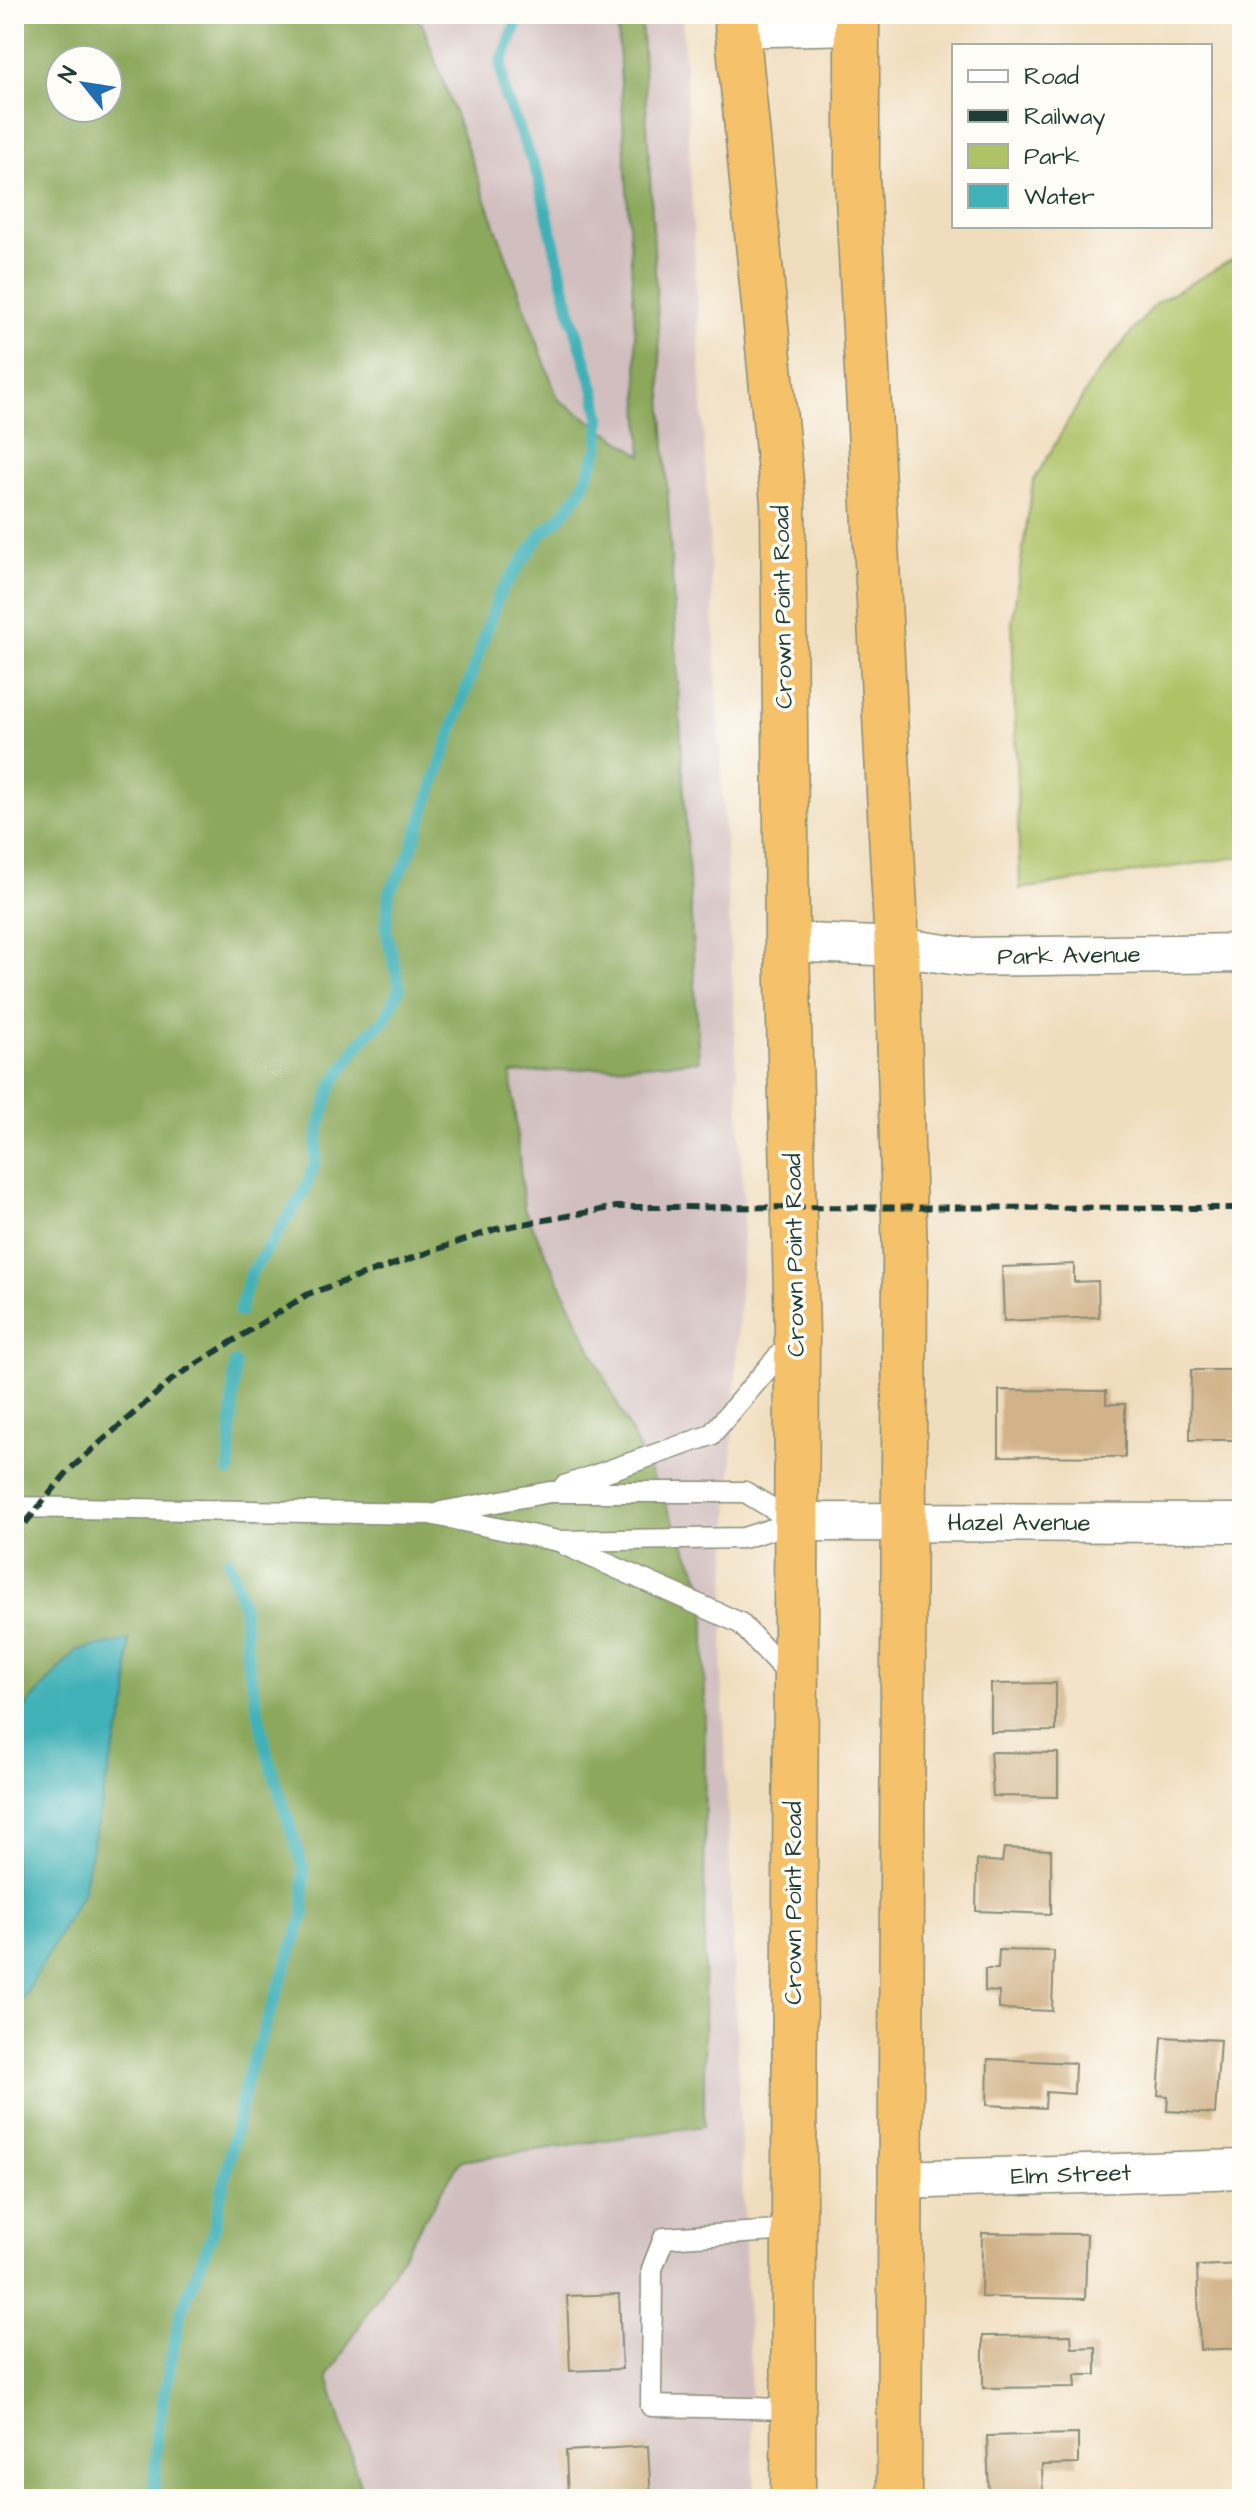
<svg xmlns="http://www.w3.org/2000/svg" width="1256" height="2513" viewBox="0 0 1256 2513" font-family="'Architects Daughter',sans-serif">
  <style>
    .industrial { fill: #d1bfbf; fill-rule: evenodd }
    .green { fill: #afc266; stroke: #67804d; stroke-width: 2 }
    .forest { fill: #8ba85b; stroke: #557248; stroke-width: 2; fill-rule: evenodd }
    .water { fill: #40b1b7; stroke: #307776; stroke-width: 2 }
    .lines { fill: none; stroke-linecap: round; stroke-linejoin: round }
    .stream { stroke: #40b1b7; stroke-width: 12 }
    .building { fill: #d2b389 }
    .service-casing { stroke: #888d78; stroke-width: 23 }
    .minor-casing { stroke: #888d78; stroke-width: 41 }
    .trunk-casing { stroke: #888d78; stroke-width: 47 }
    .service { stroke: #fff; stroke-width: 20 }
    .minor { stroke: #fff; stroke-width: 38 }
    .trunk { stroke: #f5c16b; stroke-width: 44 }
    .rail { stroke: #1f3d34; stroke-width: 6; stroke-dasharray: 12 6; stroke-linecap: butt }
    .labels { text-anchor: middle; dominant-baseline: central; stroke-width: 7; stroke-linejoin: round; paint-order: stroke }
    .street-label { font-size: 24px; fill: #1f3d34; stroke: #fdfcf7 }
  </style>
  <rect width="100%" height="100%" fill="#fdfcf7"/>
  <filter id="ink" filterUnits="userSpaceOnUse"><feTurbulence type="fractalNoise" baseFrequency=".0125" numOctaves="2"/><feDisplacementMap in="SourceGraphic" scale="16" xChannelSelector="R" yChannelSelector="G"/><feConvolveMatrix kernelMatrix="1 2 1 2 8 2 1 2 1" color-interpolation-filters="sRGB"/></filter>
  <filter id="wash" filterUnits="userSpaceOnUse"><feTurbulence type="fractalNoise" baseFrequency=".006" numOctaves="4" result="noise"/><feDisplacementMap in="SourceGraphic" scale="32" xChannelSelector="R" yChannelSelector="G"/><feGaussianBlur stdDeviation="1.8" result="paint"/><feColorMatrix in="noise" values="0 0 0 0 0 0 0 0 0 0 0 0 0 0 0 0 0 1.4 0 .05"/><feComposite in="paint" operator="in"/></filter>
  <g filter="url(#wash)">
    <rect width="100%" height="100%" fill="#f0ddbd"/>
    <!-- industrial -->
    <path class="industrial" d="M14 14H682L744 1208 722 1669 755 2499H14ZM60 60H108V108H60Z"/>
    <!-- green -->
    <path class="green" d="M1242 254V857L1020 889 1012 622 1033 482 1093 379 1156 303Z"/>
    <!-- forest -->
    <path class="forest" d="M14 14H403L422 23 558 399 642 455 617 14H641L699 1061 511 1074 524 1208 705 1588 704 2126 460 2161 328 2377 364 2499H14V1721L18 1712 14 1700ZM60 60H108V108H60Z"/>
    <!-- water -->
    <path class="water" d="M129 1640 128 1700 110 1764 82 1894 14 2015V1720L76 1651Z"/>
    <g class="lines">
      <!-- stream -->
      <path class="stream" d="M239 1312 250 1275 303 1194 314 1166 319 1127 333 1083 363 1039 385 1019 400 988 386 931 389 893 409 856 499 594 543 532 559 519 582 489 599 447 600 417 595 392 570 311 538 176 504 93 501 64 520 14
        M229 1472 235 1363
        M154 2499 156 2435 180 2314 213 2232 247 2077 304 1915V1871L267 1753 248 1664 243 1607 229 1560"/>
    </g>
    <g id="blocks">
      <!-- building -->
      <path class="building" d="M1074 1264V1282L1098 1281 1099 1317 1004 1321 1002 1267Z
        M1191 1370H1242V1440H1190Z
        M999 1390 1106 1391V1404H1125V1457L999 1456Z
        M1056 1683V1731L991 1732V1684Z
        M990 1752 1058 1753V1797L993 1796Z
        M1004 1848 1051 1850V1914L976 1911 977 1860 1002 1862Z
        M999 1950 1054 1951 1052 2011 999 2009V1992L985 1991V1969H998Z
        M1162 2037 1220 2040 1215 2114 1167 2111 1168 2096 1158 2095Z
        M988 2059 1075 2063 1074 2094 1046 2092 1045 2108 987 2105Z
        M982 2233 1087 2234 1085 2299 981 2297Z
        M1242 2264V2348L1200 2350 1197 2266Z
        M619 2294 622 2369 570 2371 567 2296Z
        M1071 2335 1072 2348 1096 2347V2375H1075L1076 2387 983 2388V2336Z
        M1078 2434V2464L1042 2465 1043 2499H989L987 2436Z
        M648 2446 651 2499H568L566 2451Z"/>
    </g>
  </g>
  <g filter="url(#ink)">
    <use href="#blocks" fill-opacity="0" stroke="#888d78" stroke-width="2"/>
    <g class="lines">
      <!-- service casing -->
      <g class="service-casing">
        <path id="service" d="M564 1486 711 1435 792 1340
          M14 1507 430 1514 558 1541 743 1538 795 1522
          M441 1512 550 1492H745L795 1522
          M565 1545 740 1623 792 1678
          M793 2409 651 2406 652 2269 664 2238 793 2230"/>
      </g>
      <!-- minor casing -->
      <g class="minor-casing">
        <path id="minor" d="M737 28 856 25
          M787 942 897 947 966 957 1242 953
          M795 1522 1242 1523
          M899 2180 1242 2169"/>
      </g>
      <!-- trunk casing -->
      <g class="trunk-casing">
        <path id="trunk" d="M736 14 783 503 787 942 797 1334 793 2499
          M857 14V178L897 947 905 1260 899 2499"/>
      </g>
      <!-- service -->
      <use href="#service" class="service"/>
      <!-- minor -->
      <use href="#minor" class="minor"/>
      <!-- trunk -->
      <use href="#trunk" class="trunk"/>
      <!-- rail -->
      <path class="rail" d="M14 1537 69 1470 174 1378 308 1294 496 1229 616 1207 1242 1208"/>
    </g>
  </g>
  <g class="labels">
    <!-- street labels -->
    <g class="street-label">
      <text transform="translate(783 607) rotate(-91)">Crown Point Road</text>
      <text transform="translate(1069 956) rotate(-1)">Park Avenue</text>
      <text transform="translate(795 1255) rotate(-91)">Crown Point Road</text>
      <text x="1019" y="1523">Hazel Avenue</text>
      <text transform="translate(794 1903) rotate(-90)">Crown Point Road</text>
      <text transform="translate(1071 2175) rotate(-2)">Elm Street</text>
    </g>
  </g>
  <!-- margin -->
  <rect width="1256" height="2513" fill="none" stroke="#fdfcf7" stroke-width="48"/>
  <!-- legend -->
  <rect x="952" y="44" width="260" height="184" fill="#fdfcf7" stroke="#a4b0a9" stroke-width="2"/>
  <rect x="968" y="70" width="40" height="12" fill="#ffffff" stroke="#a4b0a9" stroke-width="2"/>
  <text x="1024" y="84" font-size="24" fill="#1f3d34">Road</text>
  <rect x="968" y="110" width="40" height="12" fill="#1f3d34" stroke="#a4b0a9" stroke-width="2"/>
  <text x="1024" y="124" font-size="24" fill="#1f3d34">Railway</text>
  <rect x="968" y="144" width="40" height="24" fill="#afc266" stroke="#a4b0a9" stroke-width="2"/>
  <text x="1024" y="164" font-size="24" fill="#1f3d34">Park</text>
  <rect x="968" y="184" width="40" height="24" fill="#40b1b7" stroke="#a4b0a9" stroke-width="2"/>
  <text x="1024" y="204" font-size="24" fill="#1f3d34">Water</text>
  <!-- north arrow -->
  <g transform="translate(84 84) rotate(300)"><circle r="38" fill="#fdfcf7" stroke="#a4b0a9" stroke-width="2"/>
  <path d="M0-6L14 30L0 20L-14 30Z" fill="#1f6fb2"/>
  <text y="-12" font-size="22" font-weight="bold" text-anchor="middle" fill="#1f3d34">N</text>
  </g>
</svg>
